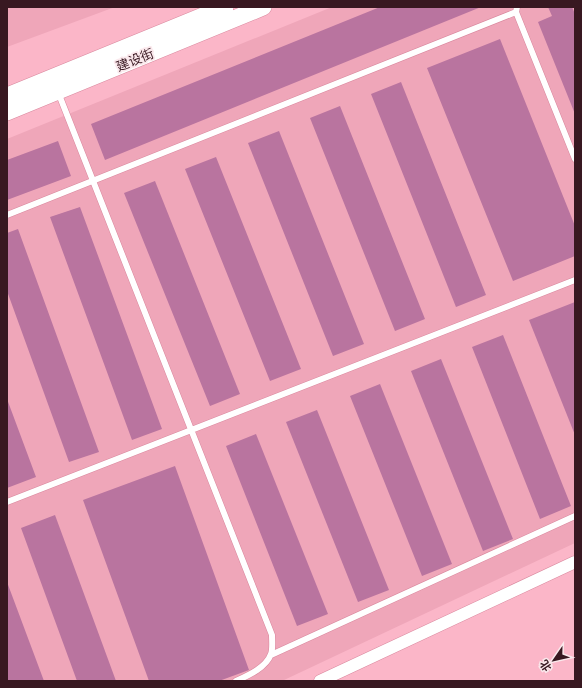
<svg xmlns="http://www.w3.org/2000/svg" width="582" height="688" viewBox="0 0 582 688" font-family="Roboto,'Noto Sans SC',sans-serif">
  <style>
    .built { fill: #efa6b9 }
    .building { fill: #b9749f }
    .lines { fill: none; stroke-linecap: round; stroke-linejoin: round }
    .lane-casing { stroke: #d9879d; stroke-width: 7 }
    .street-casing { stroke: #d9879d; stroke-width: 13 }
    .secondary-casing { stroke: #d9879d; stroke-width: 18 }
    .lane { stroke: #fff; stroke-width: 6 }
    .street { stroke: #fff; stroke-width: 12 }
    .secondary { stroke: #fff; stroke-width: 17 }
    .labels { text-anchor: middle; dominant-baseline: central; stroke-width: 3.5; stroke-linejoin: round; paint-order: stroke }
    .street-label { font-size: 13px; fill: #381821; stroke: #fae8ec }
  </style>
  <rect width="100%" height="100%" fill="#fbb6c8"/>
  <!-- built -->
  <path class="built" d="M7 7H115L7 47Z
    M332 7H575V543L282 681H7V139Z"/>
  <!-- building -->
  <path class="building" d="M380 7H481L105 160 91 124Z
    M548 7H572L575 14V114L538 22 552 16Z
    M500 39 575 226V256L513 281 427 68Z
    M401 82 486 295 456 307 371 94Z
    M340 106 425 319 395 331 310 118Z
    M279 131 364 344 333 356 248 143Z
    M58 141 71 176 7 200V160Z
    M216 157 301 369 270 381 185 169Z
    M155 181 240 394 210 406 124 193Z
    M80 207 162 429 132 440 50 217Z
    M18 229 99 452 69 462 7 291V233Z
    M575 302V435L529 320Z
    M503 335 571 506 540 519 472 347Z
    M441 359 513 539 483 551 411 371Z
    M380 384 452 564 422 576 350 396Z
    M7 399 36 477 7 488Z
    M317 410 389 590 358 602 286 422Z
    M256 434 328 614 297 626 226 446Z
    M175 466 249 670 219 681H149L83 500Z
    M55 515 116 681H77L21 528Z
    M7 582 44 681H7Z"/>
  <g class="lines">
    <!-- lane casing -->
    <g class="lane-casing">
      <path id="lane" d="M517 7 516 12 575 159
        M58 92 272 635C272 641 273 649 271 654 266 668 247 676 236 681
        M7 215 516 12
        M7 502 575 280
        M271 655 575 516"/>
    </g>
    <!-- street casing -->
    <g class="street-casing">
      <path id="street" d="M320 681 575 562"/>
    </g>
    <!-- secondary casing -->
    <g class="secondary-casing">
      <path id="secondary" d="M7 96 225 7
        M7 112 263 7"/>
    </g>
    <!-- lane -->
    <use href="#lane" class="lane"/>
    <!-- street -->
    <use href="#street" class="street"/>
    <!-- secondary -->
    <use href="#secondary" class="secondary"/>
  </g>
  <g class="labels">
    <!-- street labels -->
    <g class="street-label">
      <text transform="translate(135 60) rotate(-22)">建设街</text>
    </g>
  </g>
  <!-- border -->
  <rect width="582" height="688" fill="none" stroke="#381821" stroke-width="16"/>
  <!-- north arrow -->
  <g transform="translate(554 660) rotate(236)" stroke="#fae8ec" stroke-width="3" paint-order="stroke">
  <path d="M0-3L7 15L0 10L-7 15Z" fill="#381821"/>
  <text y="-6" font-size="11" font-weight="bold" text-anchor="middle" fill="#381821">北</text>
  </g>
</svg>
